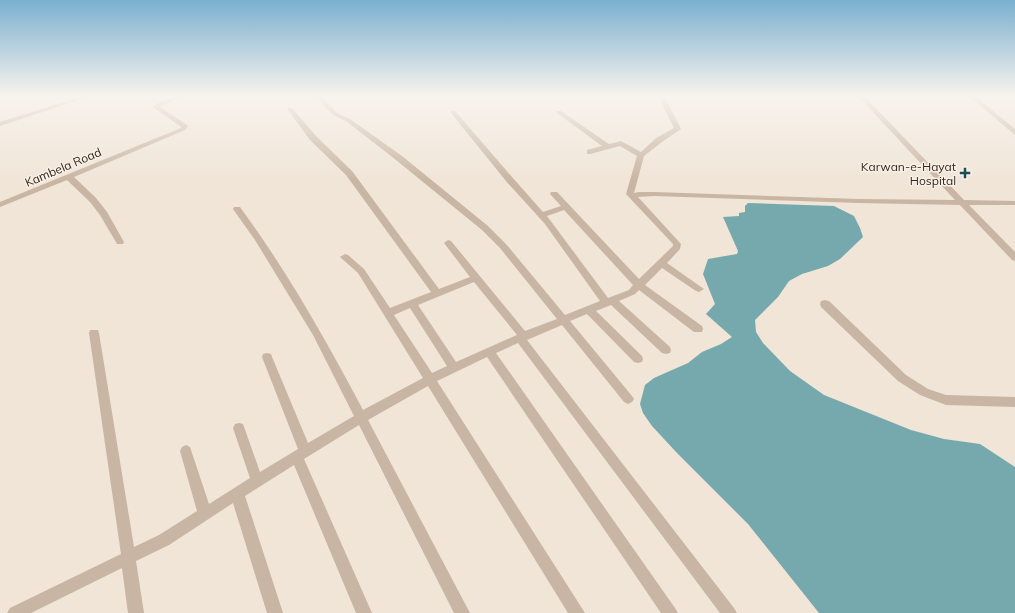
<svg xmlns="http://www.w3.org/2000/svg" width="1015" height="613" viewBox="0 0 1015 613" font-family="Mulish,sans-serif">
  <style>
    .water { fill: #76a9ad }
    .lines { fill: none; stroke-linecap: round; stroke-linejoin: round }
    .minor { fill: #c8b5a3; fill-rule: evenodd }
    .poi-dot { fill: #1b4f54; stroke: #f9efe3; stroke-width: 1.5 }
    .labels { text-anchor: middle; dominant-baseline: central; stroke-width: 3; stroke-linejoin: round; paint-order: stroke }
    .far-poi-label { font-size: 12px; fill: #332a25; stroke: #f9efe3; text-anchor: end }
    .far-street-label { font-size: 12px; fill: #332a25; stroke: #f9efe3 }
  </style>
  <rect width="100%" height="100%" fill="#f0e5d7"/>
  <!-- water -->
  <path class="water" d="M748 203 834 206 854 216 860 228 863 237 840 259 828 266 802 274 789 281 778 297 755 320 756 332 763 343 790 371 824 395 911 430 944 439 980 444 1015 467V613H819L748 524 677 453 652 426 643 413 640 404 645 385 654 378 688 363 702 352 721 344 732 337 706 314 715 304 703 274 708 259 737 254 738 251 723 217 739 216V213L745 212V206Z"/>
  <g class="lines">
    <!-- minor -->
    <path class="minor" d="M83 96H91L0 126V122Z
      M175 96H183L160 107 187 125 188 126 185 130 74 177 96 198 107 212 124 242 123 244H117L100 215 90 202 67 180 0 207V202L181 128V127L153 107 158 103Z
      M315 96H321L337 113 350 119 402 156 488 226 506 244 565 315 600 301 545 224 506 181 451 113V111H455L512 177 543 212 561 206 550 194 551 192H557L639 279 673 246V244L626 194 637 156 620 146 590 154H587V150L602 146 557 113V111H561L609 144 621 141 641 152 656 138 674 128 658 96H664L681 129 662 142 644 156 634 193 639 192H654L859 199 955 200 858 96H864L964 200 1015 201V205H969L1015 252V261L1012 260 960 205 859 203 654 196 638 197 681 244 680 249 667 263 704 289 699 292 696 291 662 268 645 285 702 326 703 329 702 332H694L639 290 635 294 619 301 670 347 671 350 670 353 666 354 662 353 611 305 596 311 642 356 643 359 642 362 638 363 634 362 587 314 570 321 632 396 634 399 632 402 628 404 624 402 562 325 527 340 734 608 737 613H720L518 343 496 353 675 608 678 613H661L487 357 437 381 585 613H568L428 386 368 420 470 613H454L359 425 304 459 372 613H356L294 465 245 496 283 613H267L233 503 169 545 136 561 144 613H128L122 568 31 613H7L10 608 121 554 89 333 90 330H98L99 333 134 547 159 535 197 511 180 451 182 447 186 445 190 447 209 504 250 478 233 428 235 424 239 423 243 424 260 472 298 449 262 357 263 354 267 353 271 354 272 357 308 443 354 416 313 335 255 240 233 209 234 207H240C287 271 326 340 363 410L423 378 358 273 340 257 345 254 348 255 364 269 390 308 431 292 346 175 310 140 288 110V108H292L316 136 352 171 439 289 470 277 444 243 448 240 451 241 525 331 557 319 500 248 482 230 396 160 346 121 333 115ZM564 210 633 285 629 290 608 298 547 216ZM474 282 517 335 456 362 418 305ZM410 308 447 366 432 373 394 315Z
      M969 96H975L1015 129V135Z
      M825 300 829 301 906 375 928 389 946 395 1015 397V407L946 405 920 395 898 381 821 307 820 304 821 301Z"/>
  </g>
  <!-- sky -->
  <linearGradient id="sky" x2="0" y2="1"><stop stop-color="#7ab0d0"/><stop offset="0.53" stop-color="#f8f3ed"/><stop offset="1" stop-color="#f8f3ed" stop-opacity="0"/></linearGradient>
  <rect width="1015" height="181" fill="url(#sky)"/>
  <!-- markers -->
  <path class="poi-dot" d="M963 167h4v4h4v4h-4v4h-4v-4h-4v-4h4z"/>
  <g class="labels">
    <!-- far-poi labels -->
    <g class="far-poi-label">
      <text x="956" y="166">Karwan-e-Hayat<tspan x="956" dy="14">Hospital</tspan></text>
    </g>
    <!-- far-street labels -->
    <g class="far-street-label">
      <text transform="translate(63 167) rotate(-23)">Kambela Road</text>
    </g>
  </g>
</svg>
